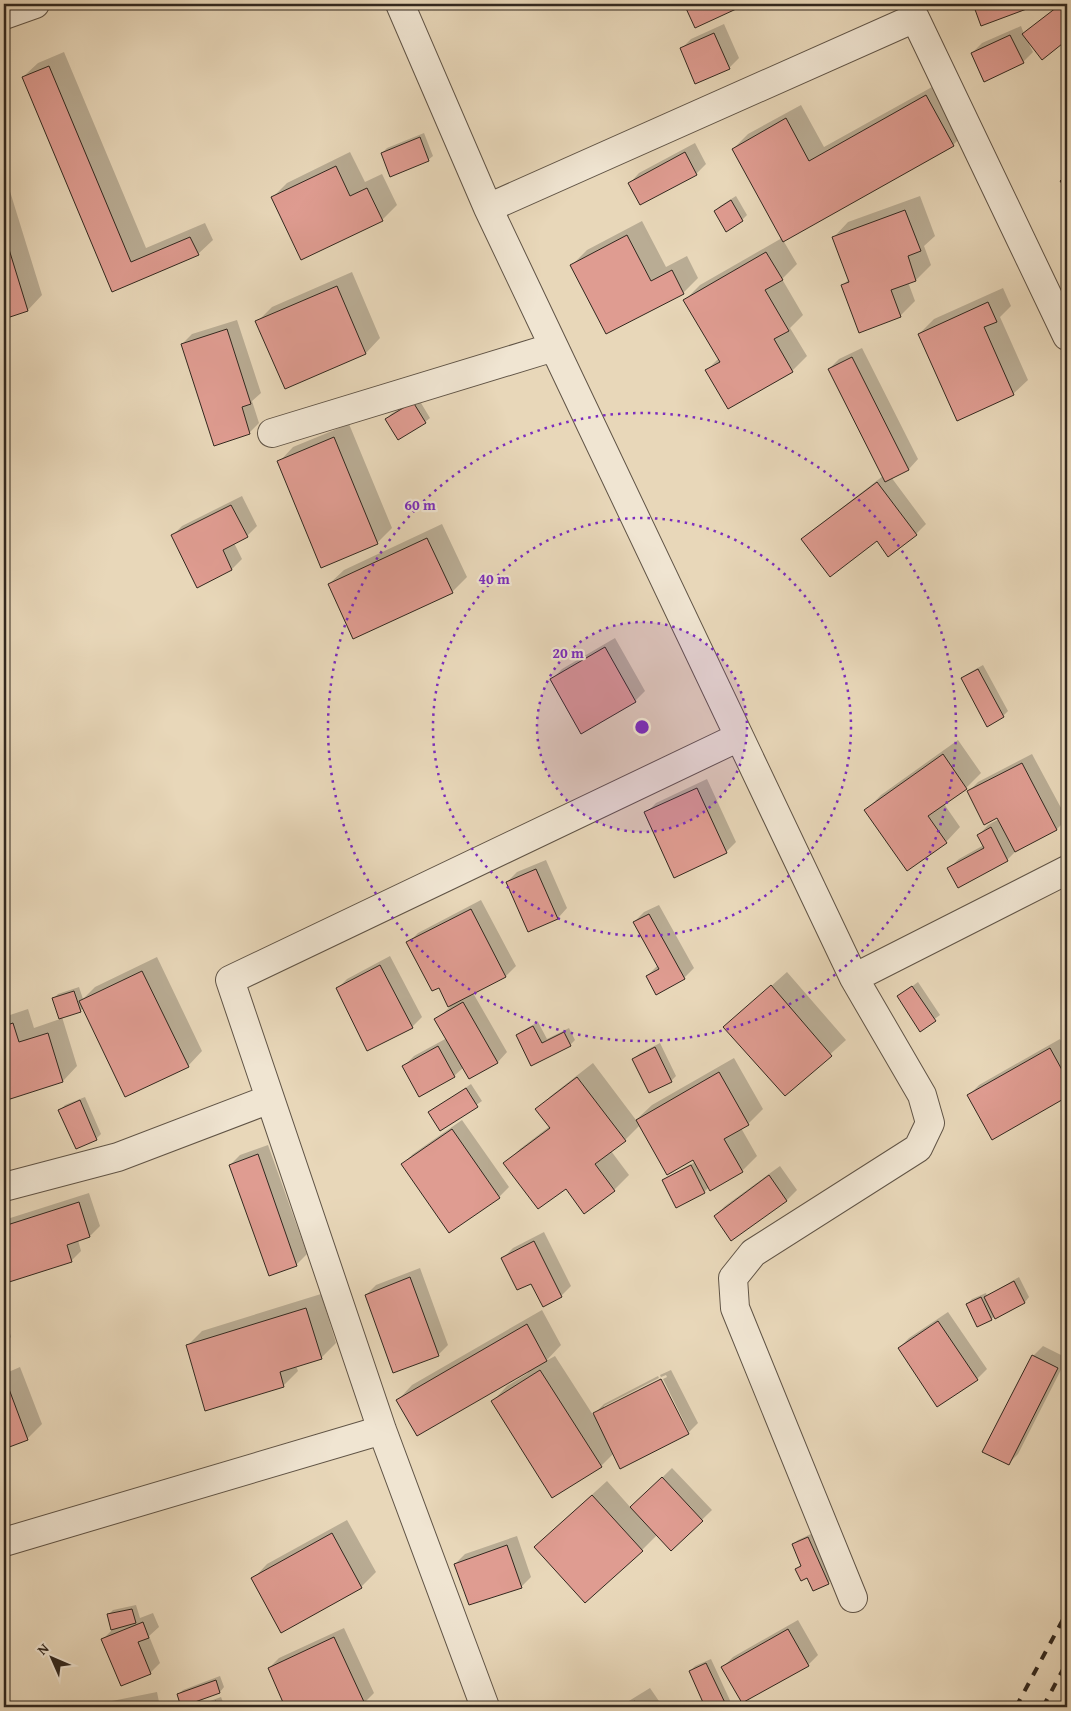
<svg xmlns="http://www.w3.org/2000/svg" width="1071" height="1711" viewBox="0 0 1071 1711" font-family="'Gentium Book Plus',serif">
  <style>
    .shadow { fill: #0003 }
    .building { fill: #df9c91; stroke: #32281f }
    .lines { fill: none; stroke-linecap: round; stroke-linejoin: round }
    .minor-casing { stroke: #605446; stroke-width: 30 }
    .minor { stroke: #f0e5d2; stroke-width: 28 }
    .rail { stroke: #32281f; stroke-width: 4; stroke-dasharray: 9 9; stroke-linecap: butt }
    .ring { fill: none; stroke: #7b2cbf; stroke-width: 2.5; stroke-dasharray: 2.5 5 }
    .centre { fill: #7b2cbf; stroke: #f0e5d2; stroke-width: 2.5 }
    .ring-label { font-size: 15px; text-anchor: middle; font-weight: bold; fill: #7b2cbf; stroke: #f0e5d2; stroke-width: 4.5; stroke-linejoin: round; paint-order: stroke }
  </style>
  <rect width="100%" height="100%" fill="#e8d7b9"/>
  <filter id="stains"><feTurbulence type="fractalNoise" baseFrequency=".004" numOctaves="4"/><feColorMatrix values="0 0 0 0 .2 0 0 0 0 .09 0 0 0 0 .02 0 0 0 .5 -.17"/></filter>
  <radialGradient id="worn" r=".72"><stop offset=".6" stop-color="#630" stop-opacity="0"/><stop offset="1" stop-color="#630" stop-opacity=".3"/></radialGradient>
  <!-- shadow -->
  <path class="shadow" d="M685 4H744L696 27Z
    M974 4H1037L982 25Z
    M1061 4H1067V39L1042 58 1028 42 1033 52 1023 62 972 53 982 43 1021 26 1024 34Z
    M724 24 739 58 729 68 681 49 691 39Z
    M64 52 146 248 205 223 213 240 198 254 112 290 23 77 38 63Z
    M941 82 968 130 953 145 783 240 797 264 782 279 803 315 790 328 807 356 792 371 707 370 719 358 685 300 700 285 782 238 733 149 748 134 801 105 824 147Z
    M424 133 433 156 428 160 382 153 387 148Z
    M695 143 706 164 696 174 630 183 639 173Z
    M350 152 365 182 382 174 397 205 382 220 272 198 287 183Z
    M4 172 42 295 28 310 4 318Z
    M736 196 747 215 742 220 715 211 720 206Z
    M920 196 935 236 924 246 931 265 916 280 908 282 915 301 900 316 860 331 843 285 849 279 834 237 848 222Z
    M642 221 666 267 687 256 698 278 683 293 572 265 587 250Z
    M352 272 380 338 366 353 285 388 257 322 272 307Z
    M1003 288 1011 306 1000 317 1028 380 1013 394 919 334 934 319Z
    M237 320 261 393 252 401 259 423 249 433 182 344 192 334Z
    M862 348 918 459 909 469 891 477 926 524 916 534 877 539H803L813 530 883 476 829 369 839 359Z
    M418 398 430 418 425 422 387 419 391 414Z
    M349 424 392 528 377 543 322 566 279 462 293 447Z
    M242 496 257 526 247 536 234 543 242 559 232 569 197 586 172 536 182 526Z
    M442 524 467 577 452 592 329 584 344 570Z
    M615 638 645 691 635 701 552 679 562 669Z
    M983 665 1008 711 1003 716 962 678 967 674Z
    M958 740 981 773 966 788 944 804 960 827 946 842 866 810 881 795Z
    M1032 754 1067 819 1057 829 1017 850 1007 860 949 868 959 859 984 845 979 835 988 825 999 819 968 792 978 782Z
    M707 779 736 842 726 852 646 813 656 803Z
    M546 860 567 908 558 918 528 930 507 882 517 872Z
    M481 900 516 966 506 976 473 993 507 1052 498 1062 470 1078 464 1067 454 1076 404 1066 414 1056 447 1038 436 1020 450 1007 439 986 408 943 418 933Z
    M659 905 694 968 684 978 647 976 658 965 634 922 644 912Z
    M390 956 422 1017 412 1027 337 989 347 979Z
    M157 957 202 1051 188 1066 84 1007 80 1011 62 1017 77 1066 63 1081 4 1100V1017L28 1009 34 1028 60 1019 53 999 58 994 79 987 83 999 95 987Z
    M787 972 846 1040 785 1095 725 1027Z
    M918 982 940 1015 920 1030 898 997Z
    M538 1022 547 1039 569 1028 575 1040 570 1045 532 1064 517 1035 522 1031Z
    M1060 1039 1067 1052V1095L993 1138 969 1095 979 1085Z
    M660 1043 676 1076 671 1081 634 1059 639 1054Z
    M734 1058 763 1109 748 1124 741 1128 757 1156 742 1171 709 1187 704 1192 664 1180 669 1176 695 1162 693 1159 640 1125 625 1140 611 1151 629 1175 614 1190 585 1212 566 1187 505 1164 520 1149 550 1126 537 1109 552 1095 593 1063 636 1120 652 1105Z
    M471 1084 482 1101 440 1130 429 1113Z
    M85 1097 101 1134 96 1139 60 1110 65 1105Z
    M462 1120 509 1187 499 1197 449 1232 403 1164 413 1154Z
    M268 1145 307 1254 297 1264 270 1274 230 1165 240 1155Z
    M780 1166 797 1190 787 1200 731 1239 715 1216 725 1206Z
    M89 1193 100 1226 90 1236 78 1240 81 1251 71 1261 6 1282 4 1273V1220Z
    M544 1232 571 1286 561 1296 532 1282 503 1258 513 1248Z
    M420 1268 448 1345 438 1355 366 1295 376 1285Z
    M1019 1277 1029 1297 1025 1302 978 1325 967 1304 972 1299 986 1293 987 1296Z
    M321 1294 336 1343 321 1358 296 1366 298 1371 283 1386 187 1346 202 1331Z
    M542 1310 561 1345 546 1361 555 1356 593 1415 604 1404 658 1376 659 1378 604 1406V1409L689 1432 663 1379 667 1377 666 1375 661 1377 660 1375 671 1370 698 1423 688 1433 614 1453 601 1466 493 1401 507 1386 528 1373 527 1371 398 1400 412 1385Z
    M948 1312 987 1369 977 1379 899 1348 909 1338Z
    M4 1313 11 1337 4 1344Z
    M1043 1346 1067 1358 1018 1454 1008 1464 1033 1356Z
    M20 1367 42 1424 27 1439 4 1448V1374Z
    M672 1468 712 1510 671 1550 657 1535 642 1550 551 1532 607 1481 631 1508Z
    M347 1520 376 1572 361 1587 253 1579 267 1564Z
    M813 1533 833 1578 828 1583 808 1577 797 1569 802 1564 793 1544 798 1540Z
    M517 1536 531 1577 521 1587 455 1564 465 1554Z
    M136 1605 140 1618 153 1613 159 1627 149 1636 160 1663 150 1673 103 1639 112 1630 108 1615 113 1610Z
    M798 1620 818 1655 808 1665 723 1667 733 1657Z
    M344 1628 374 1693 364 1703 355 1707H287L269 1668 279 1658Z
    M711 1659 733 1707H706L690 1671 695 1666Z
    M220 1676 224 1687 220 1692 182 1706 178 1695 183 1690Z
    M650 1688 663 1707H619Z
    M157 1692 160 1707H99L102 1703Z
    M221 1697 225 1707H194Z
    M803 1702 811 1707H798Z"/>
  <!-- building -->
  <path class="building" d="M684 4H747L695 28Z
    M973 4H1040L981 26Z
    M1061 4 1067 12V40L1042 60 1022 34Z
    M714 33 730 69 695 84 680 48Z
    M1010 35 1024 63 984 82 971 53Z
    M49 66 131 262 190 237 199 255 112 292 22 77Z
    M926 95 954 146 783 242 732 149 786 118 809 161Z
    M420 137 429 161 390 177 381 153Z
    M685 152 697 175 640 205 628 183Z
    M336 166 350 196 367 188 383 221 301 260 271 197Z
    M1067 175V191L1060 181Z
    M731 200 743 221 726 232 714 211Z
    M905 210 921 251 908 256 916 281 891 290 901 317 859 333 841 285 849 282 832 237Z
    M4 233 28 311 4 319Z
    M627 235 651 281 672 270 684 294 606 334 570 265Z
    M766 252 783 280 765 290 789 331 774 339 793 372 728 409 705 370 720 362 683 300Z
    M337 286 366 354 285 389 255 321Z
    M988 302 997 322 984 327 1014 395 957 421 918 334Z
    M227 329 251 404 242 407 250 434 214 446 181 344Z
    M852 357 909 470 885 482 828 369Z
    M413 402 426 423 398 440 385 419Z
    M334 437 378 544 321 568 277 461Z
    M877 482 917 535 888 557 877 541 830 577 801 539Z
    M231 505 248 537 223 550 232 570 197 588 171 535Z
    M427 538 453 593 353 639 328 584Z
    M605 647 636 702 581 734 550 679Z
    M978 669 1004 717 987 727 961 678Z
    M943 754 967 789 928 816 947 843 907 871 864 810Z
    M1022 763 1057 830 1015 852 997 818 984 825 967 791Z
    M697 788 727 853 674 878 644 812Z
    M991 827 1008 861 958 888 947 868 984 848 977 835Z
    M536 869 558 919 528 932 506 882Z
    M471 909 506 977 448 1007 439 988 432 991 406 942Z
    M649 914 685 979 656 995 646 976 659 969 633 922Z
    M380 965 413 1028 367 1051 336 988Z
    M142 971 189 1067 125 1097 79 1001Z
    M771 985 832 1056 785 1096 723 1027Z
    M912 986 936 1021 920 1032 897 996Z
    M74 991 81 1012 59 1019 52 998Z
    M463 1002 498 1063 469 1079 434 1019Z
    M13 1023 19 1042 48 1033 63 1082 4 1101V1026Z
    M533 1026 542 1043 564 1032 571 1046 531 1066 516 1035Z
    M438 1046 455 1077 419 1097 402 1066Z
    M655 1047 672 1082 649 1093 632 1059Z
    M1050 1048 1067 1079V1097L992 1140 967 1095Z
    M719 1072 749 1125 724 1139 743 1172 710 1191 693 1160 667 1175 636 1120Z
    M577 1077 626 1141 595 1164 615 1191 584 1214 566 1189 538 1209 503 1163 550 1128 535 1109Z
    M466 1088 478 1107 440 1131 428 1112Z
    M80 1100 97 1140 76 1149 58 1110Z
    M452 1129 500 1198 449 1233 401 1164Z
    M258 1154 297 1266 269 1276 229 1165Z
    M691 1165 705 1193 676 1208 662 1180Z
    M769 1175 787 1201 731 1241 714 1216Z
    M79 1202 90 1237 67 1245 72 1262 6 1283 4 1277V1226Z
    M534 1241 562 1297 543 1307 531 1284 517 1290 501 1258Z
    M410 1277 439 1356 393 1373 365 1295Z
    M1014 1281 1025 1303 995 1319 984 1297Z
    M981 1297 992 1320 977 1327 966 1304Z
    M306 1308 322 1359 280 1372 284 1387 205 1411 186 1345Z
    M938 1321 978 1380 937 1407 898 1348Z
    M527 1324 547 1361 417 1436 396 1400Z
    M1032 1355 1058 1368 1009 1465 982 1452Z
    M540 1370 602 1467 552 1498 491 1401Z
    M661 1379 689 1434 620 1469 593 1413Z
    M6 1381 28 1440 4 1449V1382Z
    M662 1477 703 1521 671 1551 630 1507Z
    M592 1495 643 1551 585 1603 534 1547Z
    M332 1533 362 1588 281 1633 251 1578Z
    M808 1537 829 1584 813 1591 807 1578 801 1581 795 1569 801 1566 792 1544Z
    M507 1545 522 1588 469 1605 454 1564Z
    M132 1609 136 1623 111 1630 107 1614Z
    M143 1622 149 1638 138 1642 151 1674 121 1686 101 1639Z
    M788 1629 809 1666 742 1703 721 1667Z
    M334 1637 365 1704 358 1707H285L268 1668Z
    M706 1663 727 1707H705L689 1671Z
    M216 1680 220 1693 181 1707 177 1694Z
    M216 1701 219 1707H199Z
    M635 1701 639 1707H626Z
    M147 1702 148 1707H120Z"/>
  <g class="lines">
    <!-- minor casing -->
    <g class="minor-casing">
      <path id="minor" d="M400 4 488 208 554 347 854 978 922 1095 930 1123 918 1148 753 1253 733 1278 735 1308 853 1598
        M4 15 35 4
        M488 208 915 18 1067 336
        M272 433 554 347
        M854 978 1067 870
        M4 1187 118 1157 270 1099
        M4 1542 382 1430
        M485 1707 382 1430 230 980 739 737"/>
    </g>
    <!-- minor -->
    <use href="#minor" class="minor"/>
    <!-- rail -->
    <path class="rail" d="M1016 1707 1067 1612
      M1043 1707 1067 1662"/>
  </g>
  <!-- distance rings -->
  <circle cx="642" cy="727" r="105" fill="#7b2cbf" fill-opacity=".12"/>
  <g class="ring">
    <circle cx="642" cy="727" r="105"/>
    <circle cx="642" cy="727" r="209"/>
    <circle cx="642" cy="727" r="314"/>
  </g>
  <circle cx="642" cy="727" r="8" class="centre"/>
  <g class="ring-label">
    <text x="420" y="510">60 m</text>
    <text x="494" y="584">40 m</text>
    <text x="568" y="658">20 m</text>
  </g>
  <!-- margin -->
  <rect width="1071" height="1711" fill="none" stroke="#e8d7b9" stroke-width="20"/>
  <rect x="5" y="5" width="1061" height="1701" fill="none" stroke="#32281f" stroke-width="2.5"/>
  <rect x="10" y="10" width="1051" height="1691" fill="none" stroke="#32281f"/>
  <!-- north arrow -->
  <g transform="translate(52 1658) rotate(315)" stroke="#f0e5d2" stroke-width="4" paint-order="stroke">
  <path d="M0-4L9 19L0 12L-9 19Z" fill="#32281f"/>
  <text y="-8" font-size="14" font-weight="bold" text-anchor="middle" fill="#32281f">N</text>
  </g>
  <rect width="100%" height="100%" filter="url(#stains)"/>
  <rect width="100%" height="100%" fill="url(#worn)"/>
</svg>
